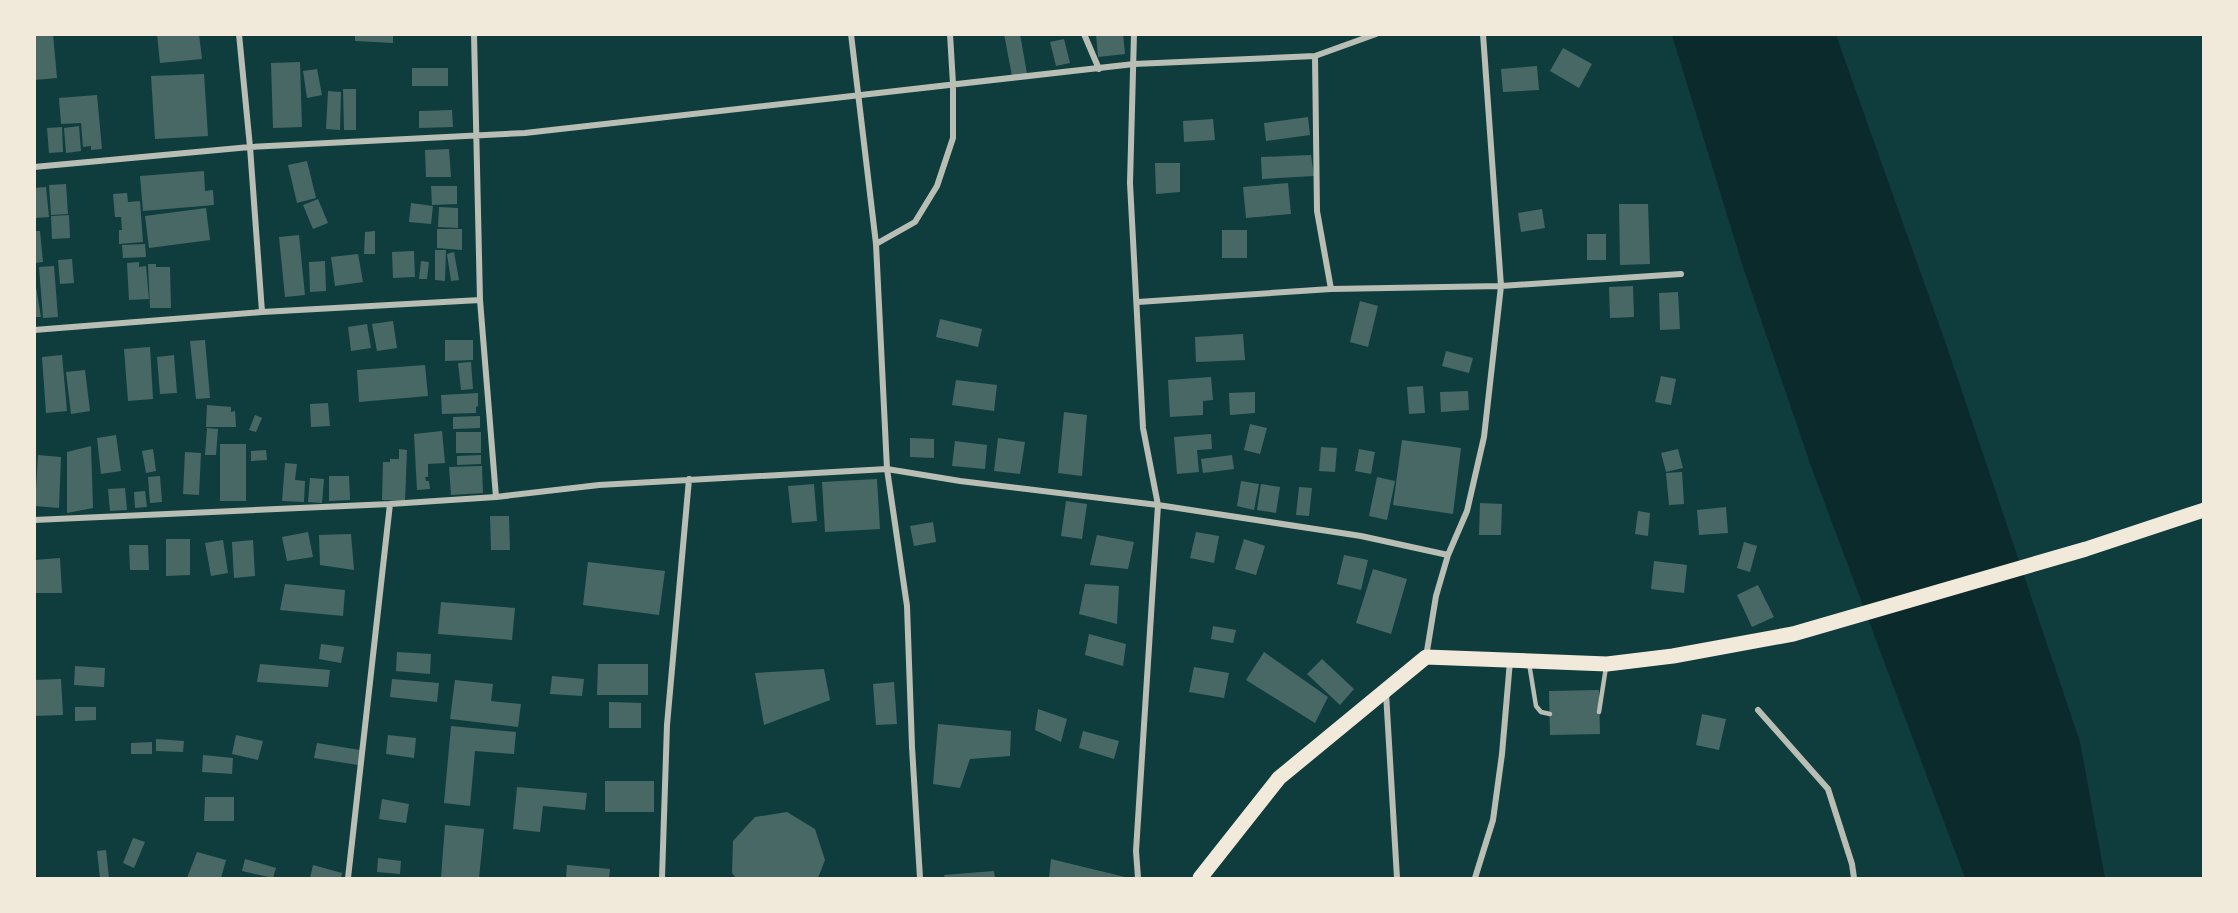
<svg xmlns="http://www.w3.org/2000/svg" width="2238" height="913" viewBox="0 0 2238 913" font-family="'Alegreya Sans',sans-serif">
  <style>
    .water { fill: #0a2a2b }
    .building { fill: #486865 }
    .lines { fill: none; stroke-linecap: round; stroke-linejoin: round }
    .service { stroke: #b8beb3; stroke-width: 4.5 }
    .minor { stroke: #b8beb3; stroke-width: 6 }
    .primary { stroke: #f1e9da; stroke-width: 15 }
  </style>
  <rect width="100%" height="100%" fill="#0f3d3e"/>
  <!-- water -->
  <path class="water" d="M1672 35H1836L1946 344 2080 742 2105 878H1965L1812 469 1743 267Z"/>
  <!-- building -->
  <path class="building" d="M34 34H53L57 78 34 80Z
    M157 34H199L202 59 160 63Z
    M355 34H393V43L355 41Z
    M1004 34H1020L1027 74 1012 76Z
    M1096 34H1123L1125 54 1098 57Z
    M1064 39 1070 63 1056 66 1050 42Z
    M1563 48 1592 64 1579 88 1550 71Z
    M300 62 302 127 273 128 271 63Z
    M1537 66 1539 90 1503 92 1501 69Z
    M412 68H448V86H412Z
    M317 69 322 95 307 98 303 71Z
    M204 74 208 136 155 139 151 76Z
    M343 89H356V130H344Z
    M328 91 341 92 340 130 326 129Z
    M97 95 102 149 91 150V146L83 147 81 123 61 124 59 98Z
    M452 110 453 127 419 128V111Z
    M1308 117 1310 135 1266 141 1264 123Z
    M1213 119 1215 140 1184 142 1183 121Z
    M79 126 81 151 66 153 64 128Z
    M62 127 63 152 49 153 47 128Z
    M449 149 451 177H426L425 150Z
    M1311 155 1314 176 1262 179 1261 157Z
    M307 161 316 198 297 203 288 165Z
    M1155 163H1180V192L1156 194Z
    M204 171 205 191 213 190 214 205 143 211 140 176Z
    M1288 183 1291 214 1246 218 1243 187Z
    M66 184 68 214 51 215 49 185Z
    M431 186H457V204L432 205Z
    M46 187 49 217 34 218V188Z
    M127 193 128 202 140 201 143 242 119 244V230H122L121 217H115L113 194Z
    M318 199 328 223 313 229 303 205Z
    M411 203 433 206 431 224 409 222Z
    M1619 204H1648L1650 264 1620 265Z
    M439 207 458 208V228L438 227Z
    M206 208 210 240 149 248 145 216Z
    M1542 209 1545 228 1521 232 1518 213Z
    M69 215 70 238 52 239 51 216Z
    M437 229H462V250L437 248Z
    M1222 230H1247V258H1222Z
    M34 231H40L43 262 34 263Z
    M375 231V254H364L365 232Z
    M1587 234H1606V260H1587Z
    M299 235 305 295 285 297 279 237Z
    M145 244 146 257 123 258 122 245Z
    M435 250H446L445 281 435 280Z
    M414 251 415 277 393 278 392 252Z
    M454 252 459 280 451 281 447 254Z
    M358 254 363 282 335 286 331 257Z
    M72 259 74 283 60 284 58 260Z
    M325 261 326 291 310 292 309 262Z
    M421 261 429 262 427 279H419Z
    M139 262V267L146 266 149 299 129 300 127 263Z
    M148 264H156V267H170L171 308H150Z
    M54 266 58 317 43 318 39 267Z
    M34 275 41 317H34Z
    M1633 286 1634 317 1610 318 1609 287Z
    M1678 292 1680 329 1660 330 1659 293Z
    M1360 301 1378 306 1368 347 1350 342Z
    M940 319 982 329 978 347 936 337Z
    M393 321 397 348 377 351 372 324Z
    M367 324 371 348 351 351 348 327Z
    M1243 334 1245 360 1196 362 1195 337Z
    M205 340 210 398 196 399 190 341Z
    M445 340H473V360L445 361Z
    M150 347 153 399 128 401 124 349Z
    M1446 351 1473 358 1469 373 1442 366Z
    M62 355 67 411 46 413 42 357Z
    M174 355 177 393 160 394 157 357Z
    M471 362 473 389 461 390 458 363Z
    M425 365 428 396 359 402 357 370Z
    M85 370 90 411 71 414 66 372Z
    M1661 376 1676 379 1671 405 1655 402Z
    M1211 377 1213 400 1203 401V415L1170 417 1168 380Z
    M956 380 997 385 994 411 952 405Z
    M1423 386 1425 413 1409 414 1407 387Z
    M1468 391 1469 410 1441 412 1440 392Z
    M1255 392V413L1230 415 1229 393Z
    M478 393V406L476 407V413L442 414 441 395Z
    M328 403 330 426 311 427 310 404Z
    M207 405 231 407V412L235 411 236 427H206Z
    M1064 412 1087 415 1082 476 1058 473Z
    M255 415 262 418 256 432 249 430Z
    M480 416V428L453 429V417Z
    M1250 424 1267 428 1260 454 1244 450Z
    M207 428 218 429 216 455H205Z
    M442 431 445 463 428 464V477H425L426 481H429L430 489 417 490 414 434Z
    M456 432H481V453H456Z
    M1211 434 1212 449 1197 450 1199 472 1177 474 1174 437Z
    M116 435 121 471 101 474 97 438Z
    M910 438 934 439V458L910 457Z
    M998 438 1025 442 1020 474 994 471Z
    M1402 440 1461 448 1453 514 1393 505Z
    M955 441 987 445 985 469 952 466Z
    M220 444H246V501H220Z
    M91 446 93 508 67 513V452Z
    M1321 447 1337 448 1335 472 1319 471Z
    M153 449 156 471 146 473 142 451Z
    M399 449 407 450 405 501 382 500 383 462H390V459H399Z
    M1359 449 1375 452 1371 474 1355 471Z
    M1678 449 1683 468 1666 472 1661 453Z
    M266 450 267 460 251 461V451Z
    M185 452 201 453 199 495 183 494Z
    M38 455 61 457 59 508 35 506Z
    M481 455V464L457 465V456Z
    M1232 455 1234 469 1203 473 1201 459Z
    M285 463 297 464 295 480 305 481 304 502 282 501Z
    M482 466 483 493 451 495 449 467Z
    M1682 472 1684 504 1669 505 1666 473Z
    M160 476 162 502 150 503 148 477Z
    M329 476H349L350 500 329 501Z
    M1377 477 1395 481 1387 520 1369 516Z
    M310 478 324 479 322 503 308 502Z
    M877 479 880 529 825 532 822 482Z
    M1241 481 1259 484 1254 510 1237 506Z
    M814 484 817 521 792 523 788 486Z
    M1261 484 1280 487 1276 513 1257 510Z
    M1299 487 1312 488 1309 516 1296 515Z
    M125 488 127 510 110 511 108 489Z
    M145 491 147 507 135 508 134 492Z
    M1066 501 1087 504 1082 539 1061 536Z
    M1480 503 1502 504 1501 535H1479Z
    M1726 507 1728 533 1699 535 1697 510Z
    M1638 511 1650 513 1648 536 1635 534Z
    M490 516H509L510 550H491Z
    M933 522 936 542 914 546 910 526Z
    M308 532 313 557 287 561 282 537Z
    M1196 532 1219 536 1214 563 1190 558Z
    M351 534 354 570 320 565 319 535Z
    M1097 535 1134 542 1128 569 1090 565Z
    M166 539H190V575L166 576Z
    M1244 539 1265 546 1256 575 1235 569Z
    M223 540 228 573 211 576 205 543Z
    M253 540 255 576 234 578 232 542Z
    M1744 542 1757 546 1750 572 1737 568Z
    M129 545H148L149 570H130Z
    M1344 555 1368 560 1361 590 1337 584Z
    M60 558 62 593H34V560Z
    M1654 561 1687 565 1684 593 1651 589Z
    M588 562 665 571 659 615 583 605Z
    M1373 569 1407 579 1391 634 1356 623Z
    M285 584 345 590 343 616 280 610Z
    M1085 584 1119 586 1117 624 1079 614Z
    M1758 585 1774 617 1752 627 1737 595Z
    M441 602 515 608 512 640 438 634Z
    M1213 626 1236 630 1233 643 1211 639Z
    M1089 634 1126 644 1123 666 1085 655Z
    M321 644 344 647 341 663 319 659Z
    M397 652 431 654 430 674 396 671Z
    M1264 652 1328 697 1315 723 1246 680Z
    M1322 659 1354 689 1340 705 1307 674Z
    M260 664 330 670 328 687 257 682Z
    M598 664H648V695H597Z
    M75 666 105 668 104 687 74 685Z
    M1194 667 1229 673 1224 698 1189 692Z
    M824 669 830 700 764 725 755 673Z
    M552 676 584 679 582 696 550 694Z
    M61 679 63 715 34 716V680Z
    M392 679 439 683 437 702 390 697Z
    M455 680 493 684 491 701 521 704 518 727 450 719Z
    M894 682 897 724 876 725 873 684Z
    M1599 690 1600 734 1550 735 1549 691Z
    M609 702 641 703V728H609Z
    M75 707H96V720L75 721Z
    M1038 709 1067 719 1061 742 1035 730Z
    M1702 714 1726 719 1719 750 1696 745Z
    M938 724 1011 731 1010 756 970 759 960 788 933 784Z
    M451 726 516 732 514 754 475 751 470 806 444 803Z
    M1083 731 1119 741 1114 759 1079 748Z
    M236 735 263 741 258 760 232 754Z
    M388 735 416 738 414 758 386 754Z
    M156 739 184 741 183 752 156 751Z
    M152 742V754H131V743Z
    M317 743 360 750 358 765 314 758Z
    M203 755 233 758 232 774 202 772Z
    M605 781H654V812H605Z
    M517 787 587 793 585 810 543 806 540 832 513 829Z
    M205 797H234V821H204Z
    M382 799 409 804 406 823 379 819Z
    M787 812 815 829 825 860 818 878H736L732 873 733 841 755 817Z
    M445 825 484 829 479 878H441Z
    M133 838 145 842 134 868 123 863Z
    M106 850 109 878H100L97 851Z
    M197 852 226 860 221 878H187Z
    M378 858 401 861 400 874 377 872Z
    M245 859 276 868 273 878 242 871Z
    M1051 859 1129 878H1049Z
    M313 865 342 873 341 878H310Z
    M567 865 610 869 609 878H566Z
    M994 871 995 878H945L944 875Z"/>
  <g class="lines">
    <!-- service -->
    <path class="service" d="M1529 663 1536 706 1541 712 1550 714
      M1599 712 1606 667"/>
    <!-- minor -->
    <path class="minor" d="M239 34 250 147 262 312
      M474 34 480 300 496 497
      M851 34 876 244 887 469 907 606 912 747 920 878
      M1084 34 1099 69
      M1134 34 1130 183 1143 428 1158 505 1136 851 1138 878
      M1315 56 1317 211 1331 289
      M34 167 250 147 525 133 1134 64 1315 56 1376 34
      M876 244 915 222 937 186 953 138V84L950 34
      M1138 302 1331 289 1501 286 1681 274
      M34 330 262 312 480 300
      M34 520 390 504 496 497 599 485 887 469 960 481 1158 505 1361 536 1448 555
      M1426 657 1436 596 1448 555 1467 511 1484 437 1501 286 1483 34
      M1386 693 1397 878
      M1758 710 1828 789 1852 864 1854 878
      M348 878 390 504
      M662 878 667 725 689 479
      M1475 878 1493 820 1502 754 1510 661"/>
    <!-- primary -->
    <path class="primary" d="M1200 878 1279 778 1426 657 1607 664 1673 656 1793 634 2086 549 2204 510"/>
  </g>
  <!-- border -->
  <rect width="2238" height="913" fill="none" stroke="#f1e9da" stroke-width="72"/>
</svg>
